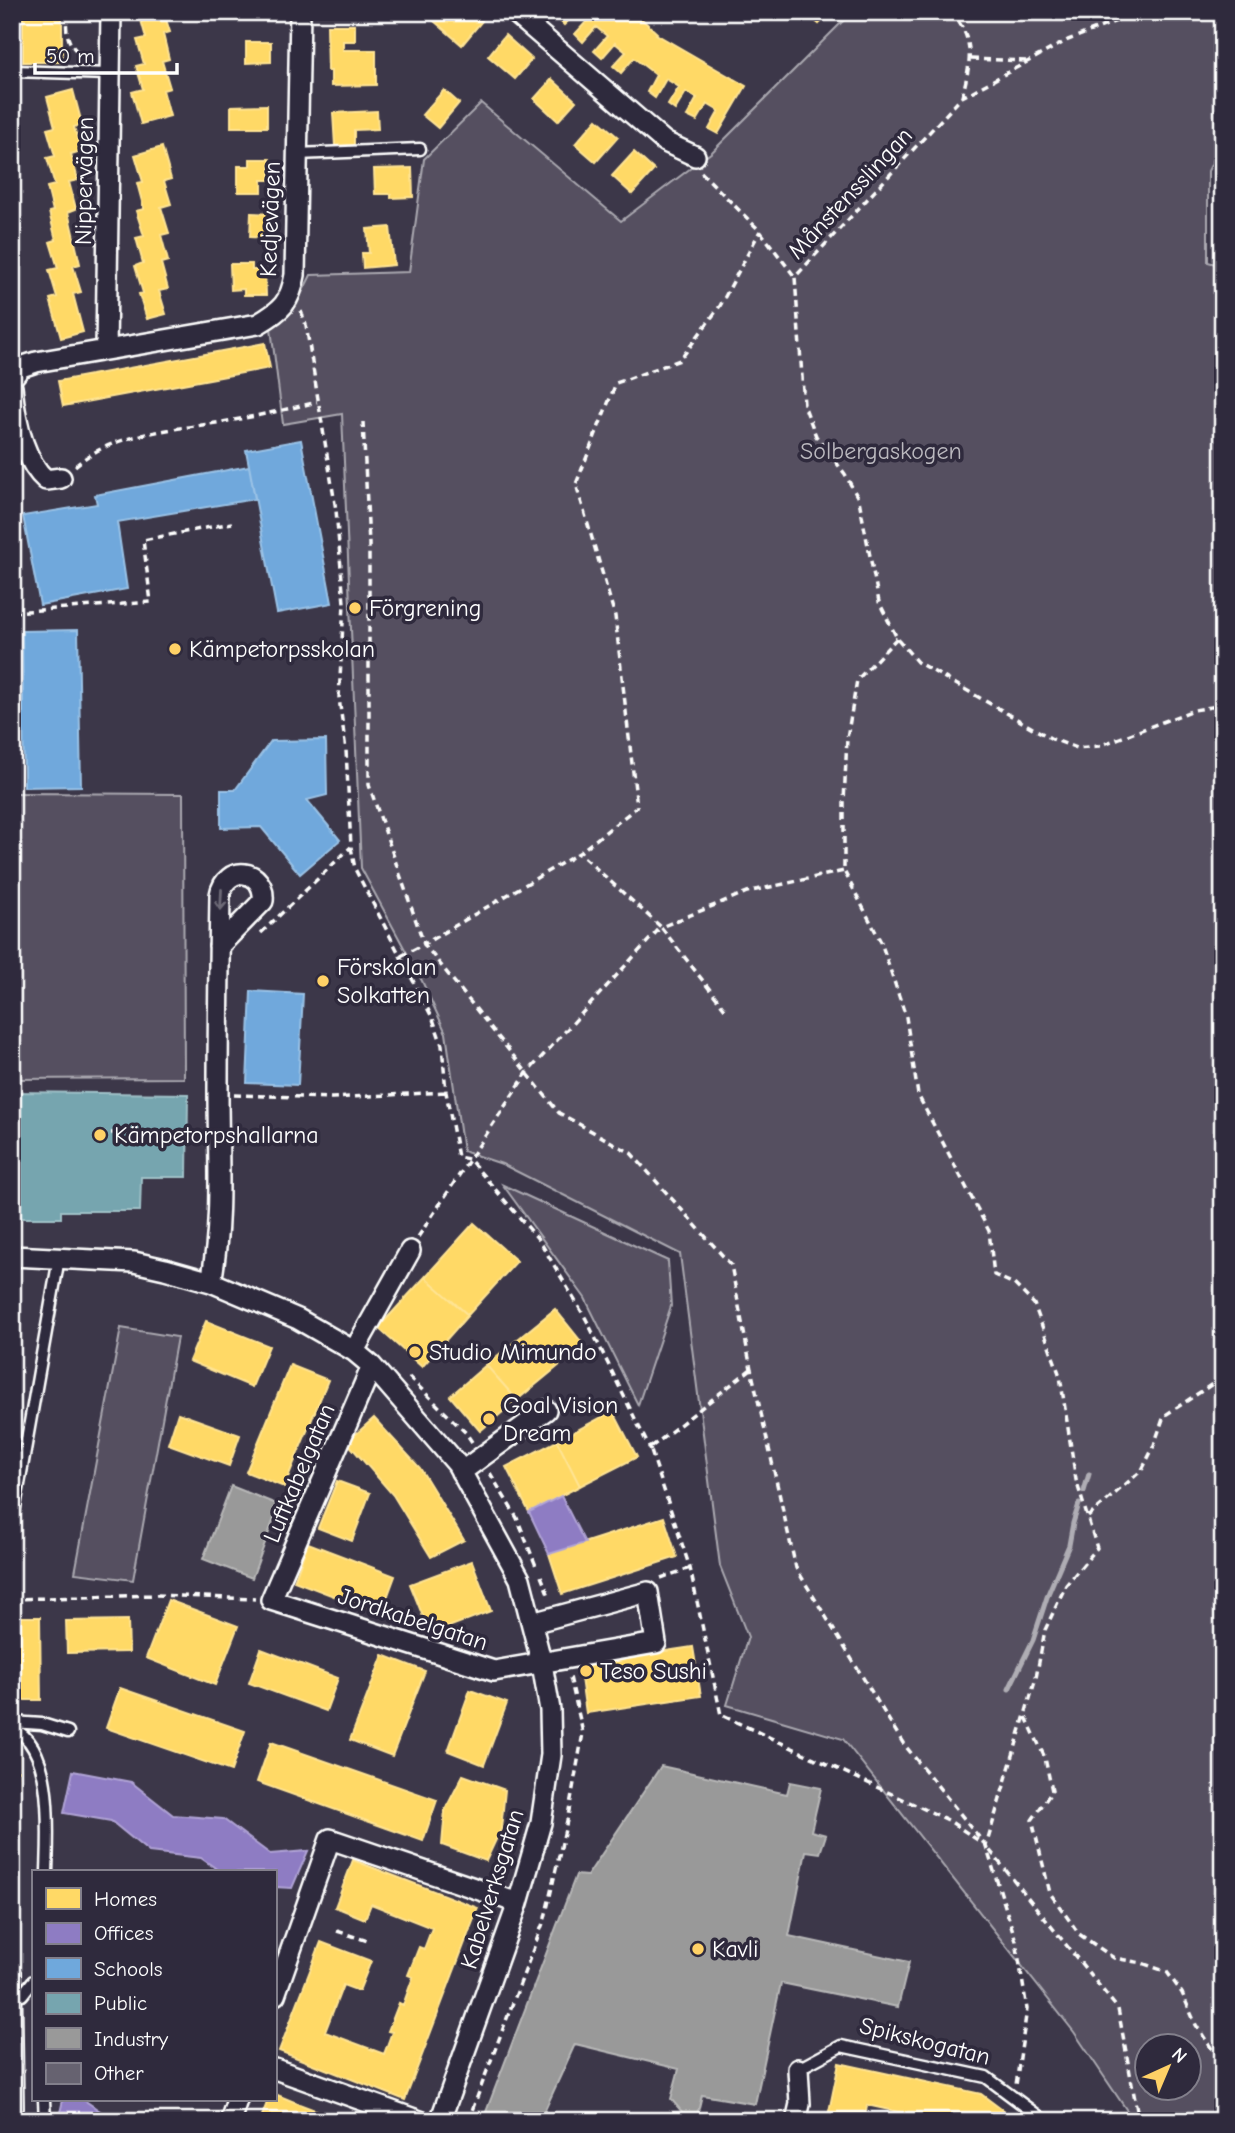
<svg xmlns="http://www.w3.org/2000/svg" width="1235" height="2133" viewBox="0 0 1235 2133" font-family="'Comic Neue',sans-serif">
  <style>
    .green { fill: #555060; stroke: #aaa8b0; stroke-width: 2; fill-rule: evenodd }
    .homes { fill: #ffd966; stroke: #ffe494; stroke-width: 2 }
    .offices { fill: #8e7cc3; stroke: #b0a3d5; stroke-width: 2 }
    .schools { fill: #6fa8dc; stroke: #9ac2e6; stroke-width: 2 }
    .public { fill: #76a5af; stroke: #9fc0c7; stroke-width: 2 }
    .industry { fill: #999; stroke: #b8b8b8; stroke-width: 2 }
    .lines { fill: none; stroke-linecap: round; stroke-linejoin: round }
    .stream { stroke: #afadb4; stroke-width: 5 }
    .building { fill: #666270; stroke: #fff; stroke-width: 2 }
    .lane-casing { stroke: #fff; stroke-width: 15 }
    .street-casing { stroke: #fff; stroke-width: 24 }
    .path { stroke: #fff; stroke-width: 3.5; stroke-dasharray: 7 5; stroke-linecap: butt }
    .lane { stroke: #2f2a3d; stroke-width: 10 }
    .street { stroke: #2f2a3d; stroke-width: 19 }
    .oneway { stroke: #6d6a77 }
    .poi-dot { fill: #ffd166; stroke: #2f2a3d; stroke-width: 2.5 }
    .labels { text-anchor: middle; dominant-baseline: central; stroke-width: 7; stroke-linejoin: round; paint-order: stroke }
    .street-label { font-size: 24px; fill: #fff; stroke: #2f2a3d }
    .park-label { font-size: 24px; fill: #bbb9bf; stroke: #2f2a3d }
    .poi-label { font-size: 24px; fill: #fff; stroke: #2f2a3d; text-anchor: start }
  </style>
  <rect width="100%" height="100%" fill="#3c3749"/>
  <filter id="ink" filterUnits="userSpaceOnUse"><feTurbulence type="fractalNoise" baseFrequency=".0143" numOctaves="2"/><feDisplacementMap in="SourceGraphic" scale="14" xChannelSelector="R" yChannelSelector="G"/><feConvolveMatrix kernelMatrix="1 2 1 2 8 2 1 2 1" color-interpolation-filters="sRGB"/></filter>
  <g filter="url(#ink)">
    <!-- green -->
    <path class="green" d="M852 12H1223V141L1208 171V262L1223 266V2121H1134L1074 2032 843 1739 727 1705 748 1637 720 1566 680 1254 502 1164 463 1151 446 1033 422 981 361 868 342 414 283 424 271 328 297 303 311 275 409 272 424 159 481 103 621 221 712 152ZM1148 2046H1190V2088H1148Z
      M12 793 183 794 184 1078 12 1079Z
      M503 1185 668 1261 671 1306 638 1405 585 1298Z
      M121 1328 177 1337 133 1580 75 1573Z"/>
    <!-- homes -->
    <path class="homes" d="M23 12H62V62H23Z
      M143 12 173 14 165 16 170 32 163 34 169 59 162 61 170 88 163 90 170 116 141 124 132 92 143 89 136 66 144 64 137 40 146 38 139 13Z
      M439 12H471L482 21 462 45 433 20Z
      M564 12H577L564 25 558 19Z
      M580 12H634L657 33 656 34 746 86 718 134 709 129 719 111 707 104 697 121 687 116 697 98 686 92 675 110 668 105 679 87 666 79 655 98 647 92 656 75 634 58 621 73 613 66 626 52 615 43 602 58 594 51 607 36 596 27 583 42 575 34 588 20Z
      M805 12H830L819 24Z
      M327 25H355V41H343V50H376V85L331 86V71H328Z
      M505 35 532 59 515 79 488 56Z
      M246 42H271V62L246 63Z
      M552 79 576 101 558 121 534 99Z
      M73 90 82 124 74 127 81 151 71 154 78 180 69 182 76 209 68 212 80 264 73 266 81 292 73 294 83 332 61 338 50 299 57 297 49 270 58 268 50 242 56 240 49 212 53 211 47 187 55 185 47 158 55 156 47 129 55 127 47 97Z
      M444 90 459 103 438 128 422 115Z
      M267 105V127H231V106Z
      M377 111 378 129 354 130V145L335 146 333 113Z
      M597 119 618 137 596 162 575 144Z
      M162 147 171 179 164 181 171 204 161 207 169 233 161 235 168 261 161 263 168 289 159 291 166 314 147 319 139 294 143 293 135 266 143 263 136 238 144 236 136 211 144 209 137 183 143 182 135 155Z
      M634 152 654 170 632 194 612 176Z
      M250 159H270V180H262V192H238V166H250Z
      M412 168 413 197 391 198V194H375L374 169Z
      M251 213 273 214 272 238 250 237Z
      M390 227 394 265 363 268 362 253H369L367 229Z
      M230 264H252V270H265L266 295H244V289L231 290Z
      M265 343 270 368 63 406 58 381Z
      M474 1223 517 1261 468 1315 425 1277Z
      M425 1277 468 1315 422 1367 378 1328Z
      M555 1309 584 1345 517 1400 486 1365Z
      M206 1321 269 1346 252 1387 189 1361Z
      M290 1365 328 1380 284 1487 246 1472Z
      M486 1365 517 1400 480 1431 450 1396Z
      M613 1411 637 1457 580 1486 557 1441Z
      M178 1413 240 1435 229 1466 168 1444Z
      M374 1418 420 1468 464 1540 431 1557 393 1495 347 1442Z
      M557 1441 580 1486 529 1512 506 1467Z
      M337 1481 370 1493 352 1541 318 1528Z
      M664 1517 677 1557 562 1594 549 1554Z
      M308 1543 395 1576 381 1614 294 1581Z
      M472 1561 491 1611 430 1634 410 1584Z
      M168 1600 238 1626 215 1685 146 1658Z
      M12 1617H40L41 1700H12Z
      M128 1620 129 1652 67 1653 66 1621Z
      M693 1647 701 1696 586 1713 579 1664Z
      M261 1649 338 1678 326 1711 249 1683Z
      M383 1655 425 1671 392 1756 350 1740Z
      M120 1688 245 1731 231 1771 106 1728Z
      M470 1690 507 1703 484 1765 448 1751Z
      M271 1742 437 1800 423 1841 257 1782Z
      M12 1743H18L17 1931H12Z
      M463 1775 505 1790 501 1829 486 1861 442 1845 445 1810Z
      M353 1860 478 1908 405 2100 279 2051 321 1942 371 1961 359 1991 343 1985 325 2032 384 2054 392 2032 388 2031 399 2003 403 2005 413 1977 408 1975 419 1947 424 1949 432 1928 371 1904 365 1919 335 1907Z
      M839 2063 981 2094 1017 2121H916V2116L867 2105 864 2121H827Z
      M275 2094 299 2104 344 2121H260L268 2100H275Z"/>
    <!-- offices -->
    <path class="offices" d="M561 1496 585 1543 549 1554 529 1512Z
      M73 1771 131 1782 173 1815 223 1819 270 1854 308 1851 292 1888 275 1887V1872H221L201 1858 149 1852 111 1821 64 1813Z
      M63 2100H84L106 2115 159 2121H58Z"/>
    <!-- schools -->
    <path class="schools" d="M301 440 332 603 277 613 246 450Z
      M249 466 255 499 117 522 127 589 40 605 23 516 97 504 95 495Z
      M78 630 81 786 24 787 22 631Z
      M326 740 327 795 307 800 340 840 300 874 261 827 221 828V790H235L271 741Z
      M251 991 303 994 298 1085 247 1083Z"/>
    <!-- public -->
    <path class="public" d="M12 1092 188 1094 187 1177H141L140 1211H61V1218H12Z"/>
    <!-- industry -->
    <path class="industry" d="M231 1486 279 1505 252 1578 203 1559Z
      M661 1766 787 1794 790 1782 821 1788 811 1831 826 1835 820 1853 806 1851 789 1936 909 1962 898 2007 781 1983 755 2104 702 2095 697 2116 683 2113 671 2099 679 2069 575 2044 540 2121H510L486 2112 576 1875 587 1876Z"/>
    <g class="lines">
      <!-- stream -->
      <path class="stream" d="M1084 1491 1089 1474
        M1009 1689 1033 1640 1048 1594 1069 1545 1073 1523 1079 1504"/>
    </g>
    <!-- building -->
    <path class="building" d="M12 1960 22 1971 24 2109 17 2121H12Z"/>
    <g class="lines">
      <!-- lane casing -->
      <g class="lane-casing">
        <path id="lane" d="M12 71 110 74
          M297 154 420 149
          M12 1524 59 1258
          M12 1722 42 1724 68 1732
          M12 1728C55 1746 48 1833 47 1872
          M22 1995 33 1981
          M798 2069 841 2046 986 2077 1045 2121
          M44 2100 45 2121"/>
      </g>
      <!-- street casing -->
      <g class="street-casing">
        <path id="street" d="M514 12 665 142 695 156
          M106 350 111 12
          M12 378 21 367 36 362 258 324C282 310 290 303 295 275L300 12
          M12 387C15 417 22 459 46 480L61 478
          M12 1256 134 1262 165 1269 211 1282 298 1319 354 1351 372 1366 457 1464 520 1579 542 1664 550 1710 551 1755 541 1823 518 1903 440 2121
          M211 1282C223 1220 218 1157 218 1094 218 1028 219 961 220 895 225 864 266 868 263 901L219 946
          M354 1351 410 1251
          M372 1366 271 1600 494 1671 656 1643 648 1592 532 1623
          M461 1472 546 1410
          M275 1995 330 1839 518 1903
          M275 2069 420 2121
          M230 2121 237 2100
          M796 2121 800 2104 798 2069"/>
      </g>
      <!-- path -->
      <path class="path" d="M66 12C67 36 65 43 85 58
        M951 12C977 41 970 64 962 97
        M1140 12 1068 40 962 97 795 277 804 405 816 436 845 474 859 500 879 602 897 638 917 662 1052 739 1077 748 1099 746 1194 710 1223 705
        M971 59 1028 61
        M701 172 760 231 795 277
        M301 311 306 325 336 510 344 603 339 698 346 750 351 847 355 869 433 1019 442 1045 446 1092 458 1157 469 1159 539 1240 586 1319 651 1451
        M363 422 369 544V785L424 944 579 853 637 807 615 616 576 484 616 383 680 360 720 306 760 231
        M75 466C115 431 177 430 228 421 258 416 288 409 317 402
        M12 612 151 602 143 540 232 523
        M897 638 857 680 847 738 844 802V871L881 942 906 1017 918 1095 989 1231 994 1275 1014 1284 1034 1304 1060 1376 1076 1480 1097 1548 1066 1585 1045 1630 1036 1678 986 1846 1016 1941 1027 2009 1016 2085
        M261 933 351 847
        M401 956 424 944 559 1113 631 1153 731 1265 751 1369 796 1568 903 1743 1118 2009 1139 2121
        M725 1009 661 927 747 892 844 871
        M234 1095 332 1098 446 1092
        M99 1133 199 1132
        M418 1237 527 1073 661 927 579 853
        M751 1369 650 1448 690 1568 721 1715 948 1820 982 1843
        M409 1377 466 1433 472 1442
        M490 1473 517 1518 536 1566
        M1088 1517 1142 1470 1153 1448 1164 1416 1223 1377
        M541 1576 550 1598
        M661 1578 690 1568
        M12 1599 157 1595 255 1599
        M1026 1717 1045 1758 1052 1791 1032 1820 1050 1893 1079 1934 1114 1958 1142 1963 1167 1972 1182 1993 1196 2025 1212 2049 1223 2061
        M337 1931 371 1942
        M468 2121 545 1918 568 1816 583 1733 570 1677"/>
      <!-- lane -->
      <use href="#lane" class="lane"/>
      <!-- street -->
      <use href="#street" class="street"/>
    </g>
    <!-- one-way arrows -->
    <defs><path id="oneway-shaft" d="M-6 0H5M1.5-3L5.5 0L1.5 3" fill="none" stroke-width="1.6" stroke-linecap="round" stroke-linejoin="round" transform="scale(1.75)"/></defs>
    <use class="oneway" href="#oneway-shaft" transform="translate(221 900) rotate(93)"/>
  </g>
  <!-- markers -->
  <g class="poi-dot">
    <circle cx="355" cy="608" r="7"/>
    <circle cx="175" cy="649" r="7"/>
    <circle cx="323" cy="981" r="7"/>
    <circle cx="100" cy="1135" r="7"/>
    <circle cx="415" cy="1352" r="7"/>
    <circle cx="489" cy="1419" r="7"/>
    <circle cx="586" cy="1671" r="7"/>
    <circle cx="698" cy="1949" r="7"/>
  </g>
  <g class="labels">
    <!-- street labels -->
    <g class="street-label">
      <text transform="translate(84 181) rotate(-89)">Nippervägen</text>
      <text transform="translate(850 193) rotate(-47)">Månstensslingan</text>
      <text transform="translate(270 219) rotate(-88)">Kedjevägen</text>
      <text transform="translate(299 1473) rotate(-67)">Luftkabelgatan</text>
      <text transform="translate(413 1619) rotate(18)">Jordkabelgatan</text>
      <text transform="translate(492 1889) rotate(-73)">Kabelverksgatan</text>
      <text transform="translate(925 2041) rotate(14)">Spikskogatan</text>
    </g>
    <!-- park labels -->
    <g class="park-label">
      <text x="881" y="451">Solbergaskogen</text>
    </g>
    <!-- poi labels -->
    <g class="poi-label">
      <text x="369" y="608">Förgrening</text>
      <text x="189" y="649">Kämpetorpsskolan</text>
      <text x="337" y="967">Förskolan<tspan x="337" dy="28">Solkatten</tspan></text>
      <text x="114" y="1135">Kämpetorpshallarna</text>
      <text x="429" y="1352">Studio Mimundo</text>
      <text x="503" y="1405">Goal Vision<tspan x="503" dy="28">Dream</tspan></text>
      <text x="600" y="1671">Teso Sushi</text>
      <text x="712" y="1949">Kavli</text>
    </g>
  </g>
  <!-- margin -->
  <rect width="1235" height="2133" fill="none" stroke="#2f2a3d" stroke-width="42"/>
  <rect x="21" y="21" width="1193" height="2091" fill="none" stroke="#fff" stroke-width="2.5" filter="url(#ink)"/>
  <!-- legend -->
  <rect x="32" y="1870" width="245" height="231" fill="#2f2a3d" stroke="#827f8b" stroke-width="2"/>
  <rect x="46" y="1888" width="35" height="21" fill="#ffd966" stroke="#827f8b" stroke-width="2"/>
  <text x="94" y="1906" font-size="21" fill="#ffffff">Homes</text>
  <rect x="46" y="1923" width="35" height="21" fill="#8e7cc3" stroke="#827f8b" stroke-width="2"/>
  <text x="94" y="1940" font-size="21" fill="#ffffff">Offices</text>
  <rect x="46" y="1958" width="35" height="21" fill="#6fa8dc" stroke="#827f8b" stroke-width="2"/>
  <text x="94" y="1976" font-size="21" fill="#ffffff">Schools</text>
  <rect x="46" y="1993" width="35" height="21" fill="#76a5af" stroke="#827f8b" stroke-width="2"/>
  <text x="94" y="2010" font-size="21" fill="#ffffff">Public</text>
  <rect x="46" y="2028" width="35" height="21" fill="#999999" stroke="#827f8b" stroke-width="2"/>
  <text x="94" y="2046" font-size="21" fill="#ffffff">Industry</text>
  <rect x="46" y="2063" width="35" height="21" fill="#666270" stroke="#827f8b" stroke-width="2"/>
  <text x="94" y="2080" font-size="21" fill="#ffffff">Other</text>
  <!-- north arrow -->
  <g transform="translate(1168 2067) rotate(44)"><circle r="33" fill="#2f2a3d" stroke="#827f8b" stroke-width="2"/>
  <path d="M0-5L12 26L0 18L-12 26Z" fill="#ffd166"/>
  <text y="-10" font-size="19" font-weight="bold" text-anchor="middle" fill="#ffffff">N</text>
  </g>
  <!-- scale -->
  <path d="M35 63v10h142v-10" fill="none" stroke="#ffffff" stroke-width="3.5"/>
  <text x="46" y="63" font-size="21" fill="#ffffff" stroke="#2f2a3d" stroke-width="5" paint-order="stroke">50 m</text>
</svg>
